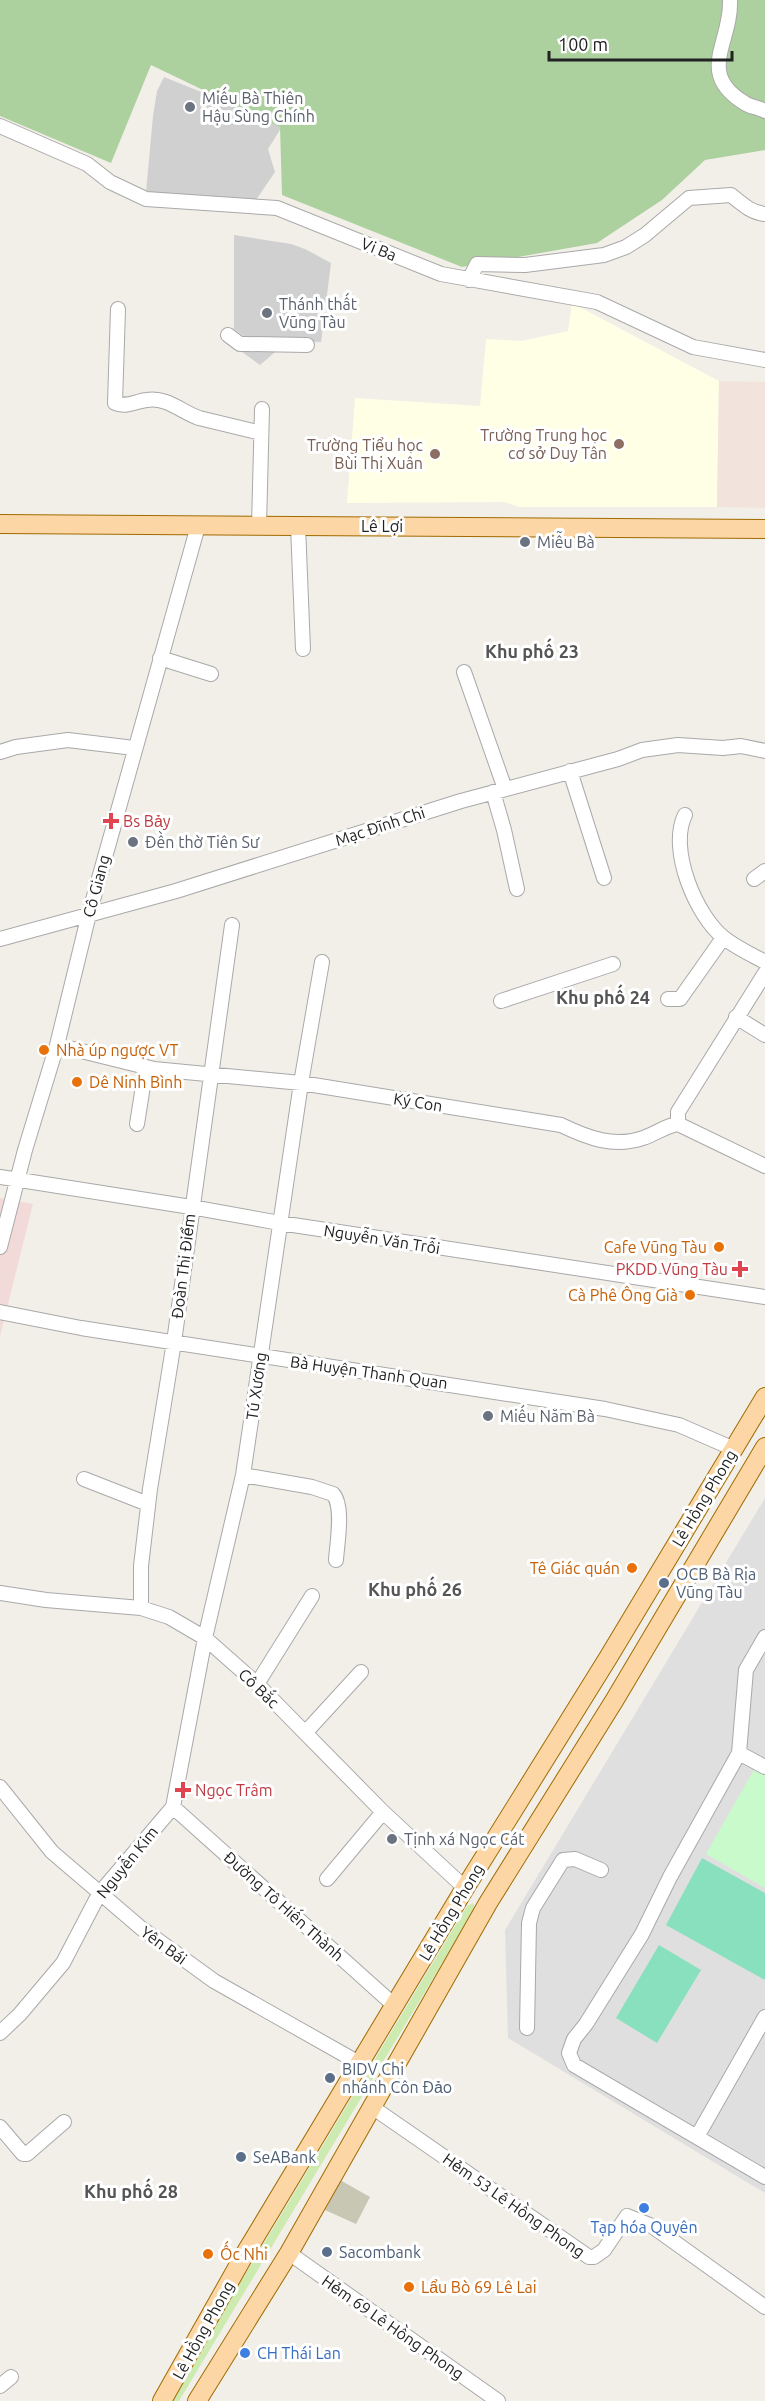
<svg xmlns="http://www.w3.org/2000/svg" width="765" height="2401" viewBox="0 0 765 2401" font-family="Ubuntu,sans-serif">
  <style>
    .residential { fill: #e0dfdf }
    .commercial { fill: #f2dad9 }
    .education { fill: #ffffe5 }
    .religious { fill: #d0d0d0 }
    .military { fill: #f3e3dd }
    .construction { fill: #c7c7b4 }
    .grass { fill: #cdebb0 }
    .forest { fill: #add19e }
    .park { fill: #c8facc }
    .pitch { fill: #88e0be }
    .lines { fill: none; stroke-linecap: round; stroke-linejoin: round }
    .minor-casing { stroke: #a9a9a9; stroke-width: 16 }
    .major-casing { stroke: #a06b00; stroke-width: 20 }
    .minor { stroke: #fff; stroke-width: 14 }
    .major { stroke: #fcd6a4; stroke-width: 18 }
    .worship-dot { fill: #6b7280; stroke: #fff; stroke-width: 2 }
    .education-dot { fill: #8d6e63; stroke: #fff; stroke-width: 2 }
    .health-dot { fill: #e0444e; stroke: #fff; stroke-width: 2 }
    .food-dot { fill: #e8710a; stroke: #fff; stroke-width: 2 }
    .service-dot { fill: #5c6f8a; stroke: #fff; stroke-width: 2 }
    .shop-dot { fill: #3f7fe0; stroke: #fff; stroke-width: 2 }
    .labels { text-anchor: middle; dominant-baseline: central; stroke-width: 6; stroke-linejoin: round; paint-order: stroke }
    .worship-label { font-size: 16px; fill: #5b616d; stroke: #fff; text-anchor: start }
    .street-label { font-size: 16px; fill: #222; stroke: #fff }
    .education-label { font-size: 16px; fill: #785e54; stroke: #fff; text-anchor: end }
    .health-label { font-size: 16px; fill: #be3a42; stroke: #fff; text-anchor: start }
    .food-label { font-size: 16px; fill: #c56008; stroke: #fff; text-anchor: start }
    .service-label { font-size: 16px; fill: #4e5e75; stroke: #fff; text-anchor: start }
    .shop-label { font-size: 16px; fill: #366cbe; stroke: #fff }
    .neighbourhood-label { font-size: 18px; font-weight: bold; fill: #555; stroke: #fff }
  </style>
  <rect width="100%" height="100%" fill="#f2efe9"/>
  <!-- residential -->
  <path class="residential" d="M765 1498V2193L508 2038 505 1930Z"/>
  <!-- commercial -->
  <path class="commercial" d="M0 1198 33 1204 0 1336Z"/>
  <!-- education -->
  <path class="education" d="M572 303 719 381 717 507H520L504 502 347 503 355 398 480 406 486 339 521 341 568 331Z"/>
  <!-- religious -->
  <path class="religious" d="M164 77 283 125 268 149 275 172 256 200 161 197 146 192 153 116 157 91Z
    M234 235 291 244 305 249 331 263 321 342 288 341 260 365 242 352 251 341 234 329Z"/>
  <!-- military -->
  <path class="military" d="M719 381 765 382V508L717 507Z"/>
  <!-- construction -->
  <path class="construction" d="M340 2180 370 2197 356 2224 325 2210Z"/>
  <!-- grass -->
  <path class="grass" d="M473 1903 475 1908 473 1912 179 2401H169L467 1906Z"/>
  <!-- forest -->
  <path class="forest" d="M0 0H765V150L705 160 662 200 597 243 462 267 282 195 280 127 151 65 111 163 0 116Z"/>
  <!-- park -->
  <path class="park" d="M756 1766 765 1771V1888L706 1854Z"/>
  <!-- pitch -->
  <path class="pitch" d="M702 1858 765 1893V1980L666 1925Z
    M659 1945 701 1970 657 2043 616 2018Z"/>
  <g class="lines">
    <!-- minor casing -->
    <g class="minor-casing">
      <path id="minor" d="M730 0C732 42 696 72 743 102 749 107 758 107 765 111
        M0 126 87 164 110 182 146 199 277 208 441 274 597 302 693 347 765 360
        M469 280 477 264 525 265 604 255 626 247 645 235 689 198 731 195C741 203 751 213 765 214
        M118 309 115 403C126 408 136 401 147 400 168 397 181 412 199 418L261 433
        M228 335 240 344H247L307 345
        M259 526 262 409
        M298 526 303 649
        M160 658 211 674
        M464 672 505 789
        M0 752 16 747 68 740 134 748
        M570 771 604 878
        M493 792 504 830 517 889
        M685 815C668 849 696 916 724 938 737 948 752 955 765 962
        M754 879 765 871
        M0 939 176 891 461 801 618 759 642 750 678 745 723 748 741 746 765 751
        M668 999H680L723 938
        M501 1001 613 964
        M736 1017 765 1035
        M57 1045 154 1069 301 1083 561 1125C588 1138 614 1148 643 1138 655 1134 665 1126 678 1124L765 1166
        M137 1124 146 1067
        M678 1124V1112L765 973
        M0 1177 191 1207 280 1223 765 1297
        M0 1247 25 1150 57 1045 89 914 198 526
        M0 1312 81 1328 605 1409 679 1425 734 1449
        M243 1475 312 1487 333 1494C344 1506 337 1544 336 1560
        M84 1479 148 1504
        M0 1593 46 1600 141 1608 169 1617 205 1638 257 1684 383 1812 465 1888
        M141 1608V1566L150 1489 174 1342 232 925
        M765 1637 746 1670 739 1753 670 1877 642 1934 586 2024 574 2039 569 2053 574 2065 765 2177
        M257 1684 312 1596
        M305 1733 361 1672
        M739 1753 765 1767
        M0 1787 52 1852 141 1928 214 1981 359 2063
        M173 1807 395 2006
        M327 1879 383 1812
        M527 2028 529 1923 533 1908 563 1860 575 1859 601 1870
        M0 2033 20 2014 63 1963 99 1894 173 1807 205 1638 243 1475 301 1083 322 962
        M372 2107 589 2257H594L604 2250 627 2216 652 2226 765 2307
        M0 2127 23 2154H27L64 2122
        M698 2135 765 2017
        M289 2253 498 2401
        M0 2386 11 2377"/>
    </g>
    <!-- major casing -->
    <g class="major-casing">
      <path id="major" d="M0 524 765 529
        M162 2401 246 2252 465 1888 608 1658 765 1397
        M197 2401 289 2253 488 1903 614 1701 765 1447"/>
    </g>
    <!-- minor -->
    <use href="#minor" class="minor"/>
    <!-- major -->
    <use href="#major" class="major"/>
  </g>
  <!-- markers -->
  <g class="worship-dot">
    <circle cx="190" cy="107" r="6"/>
    <circle cx="267" cy="313" r="6"/>
    <circle cx="525" cy="542" r="6"/>
    <circle cx="133" cy="842" r="6"/>
    <circle cx="488" cy="1416" r="6"/>
    <circle cx="392" cy="1839" r="6"/>
  </g>
  <g class="education-dot">
    <circle cx="619" cy="444" r="6"/>
    <circle cx="435" cy="454" r="6"/>
  </g>
  <g class="health-dot">
    <path d="M108 812h6v6h6v6h-6v6h-6v-6h-6v-6h6z"/>
    <path d="M737 1260h6v6h6v6h-6v6h-6v-6h-6v-6h6z"/>
    <path d="M180 1781h6v6h6v6h-6v6h-6v-6h-6v-6h6z"/>
  </g>
  <g class="food-dot">
    <circle cx="44" cy="1050" r="6"/>
    <circle cx="77" cy="1082" r="6"/>
    <circle cx="719" cy="1247" r="6"/>
    <circle cx="690" cy="1295" r="6"/>
    <circle cx="632" cy="1568" r="6"/>
    <circle cx="208" cy="2254" r="6"/>
    <circle cx="409" cy="2287" r="6"/>
  </g>
  <g class="service-dot">
    <circle cx="664" cy="1583" r="6"/>
    <circle cx="330" cy="2078" r="6"/>
    <circle cx="241" cy="2157" r="6"/>
    <circle cx="327" cy="2252" r="6"/>
  </g>
  <g class="shop-dot">
    <circle cx="644" cy="2208" r="6"/>
    <circle cx="245" cy="2353" r="6"/>
  </g>
  <g class="labels">
    <!-- worship labels -->
    <g class="worship-label">
      <text x="202" y="98">Miếu Bà Thiên<tspan x="202" dy="18">Hậu Sùng Chính</tspan></text>
      <text x="279" y="304">Thánh thất<tspan x="279" dy="18">Vũng Tàu</tspan></text>
      <text x="537" y="542">Miễu Bà</text>
      <text x="145" y="842">Đền thờ Tiên Sư</text>
      <text x="500" y="1416">Miếu Năm Bà</text>
      <text x="404" y="1839">Tịnh xá Ngọc Cát</text>
    </g>
    <!-- street labels -->
    <g class="street-label">
      <text transform="translate(379 249) rotate(22)">Vi Ba</text>
      <text x="382" y="526">Lê Lợi</text>
      <text transform="translate(380 826) rotate(-18)">Mạc Đĩnh Chi</text>
      <text transform="translate(96 886) rotate(-75)">Cô Giang</text>
      <text transform="translate(418 1102) rotate(9)">Ký Con</text>
      <text transform="translate(382 1239) rotate(9)">Nguyễn Văn Trỗi</text>
      <text transform="translate(183 1266) rotate(-83)">Đoàn Thị Điểm</text>
      <text transform="translate(369 1372) rotate(8)">Bà Huyện Thanh Quan</text>
      <text transform="translate(256 1386) rotate(-82)">Tú Xương</text>
      <text transform="translate(704 1498) rotate(-59)">Lê Hồng Phong</text>
      <text transform="translate(259 1688) rotate(44)">Cô Bắc</text>
      <text transform="translate(127 1862) rotate(-51)">Nguyễn Kim</text>
      <text transform="translate(284 1906) rotate(42)">Đường Tô Hiến Thành</text>
      <text transform="translate(451 1912) rotate(-59)">Lê Hồng Phong</text>
      <text transform="translate(164 1945) rotate(36)">Yên Bái</text>
      <text transform="translate(514 2205) rotate(35)">Hẻm 53 Lê Hồng Phong</text>
      <text transform="translate(393 2327) rotate(35)">Hẻm 69 Lê Hồng Phong</text>
      <text transform="translate(203 2330) rotate(-61)">Lê Hồng Phong</text>
    </g>
    <!-- education labels -->
    <g class="education-label">
      <text x="607" y="435">Trường Trung học<tspan x="607" dy="18">cơ sở Duy Tân</tspan></text>
      <text x="423" y="445">Trường Tiểu học<tspan x="423" dy="18">Bùi Thị Xuân</tspan></text>
    </g>
    <!-- health labels -->
    <g class="health-label">
      <text x="123" y="821">Bs Bảy</text>
      <text x="728" y="1269" text-anchor="end">PKDD Vũng Tàu</text>
      <text x="195" y="1790">Ngọc Trâm</text>
    </g>
    <!-- food labels -->
    <g class="food-label">
      <text x="56" y="1050">Nhà úp ngược VT</text>
      <text x="89" y="1082">Dê Ninh Bình</text>
      <text x="707" y="1247" text-anchor="end">Cafe Vũng Tàu</text>
      <text x="678" y="1295" text-anchor="end">Cà Phê Ông Già</text>
      <text x="620" y="1568" text-anchor="end">Tê Giác quán</text>
      <text x="220" y="2254">Ốc Nhi</text>
      <text x="421" y="2287">Lẩu Bò 69 Lê Lai</text>
    </g>
    <!-- service labels -->
    <g class="service-label">
      <text x="676" y="1574">OCB Bà Rịa<tspan x="676" dy="18">Vũng Tàu</tspan></text>
      <text x="342" y="2069">BIDV Chi<tspan x="342" dy="18">nhánh Côn Đảo</tspan></text>
      <text x="253" y="2157">SeABank</text>
      <text x="339" y="2252">Sacombank</text>
    </g>
    <!-- shop labels -->
    <g class="shop-label">
      <text x="644" y="2227">Tạp hóa Quyên</text>
      <text x="257" y="2353" text-anchor="start">CH Thái Lan</text>
    </g>
    <!-- neighbourhood labels -->
    <g class="neighbourhood-label">
      <text x="532" y="651">Khu phố 23</text>
      <text x="603" y="997">Khu phố 24</text>
      <text x="415" y="1589">Khu phố 26</text>
      <text x="131" y="2191">Khu phố 28</text>
    </g>
  </g>
  <!-- scale -->
  <path d="M549 51v9h183v-9" fill="none" stroke="#222222" stroke-width="3"/>
  <text x="558" y="51" font-size="18" fill="#222222" stroke="#ffffff" stroke-width="4.5" paint-order="stroke">100 m</text>
</svg>
